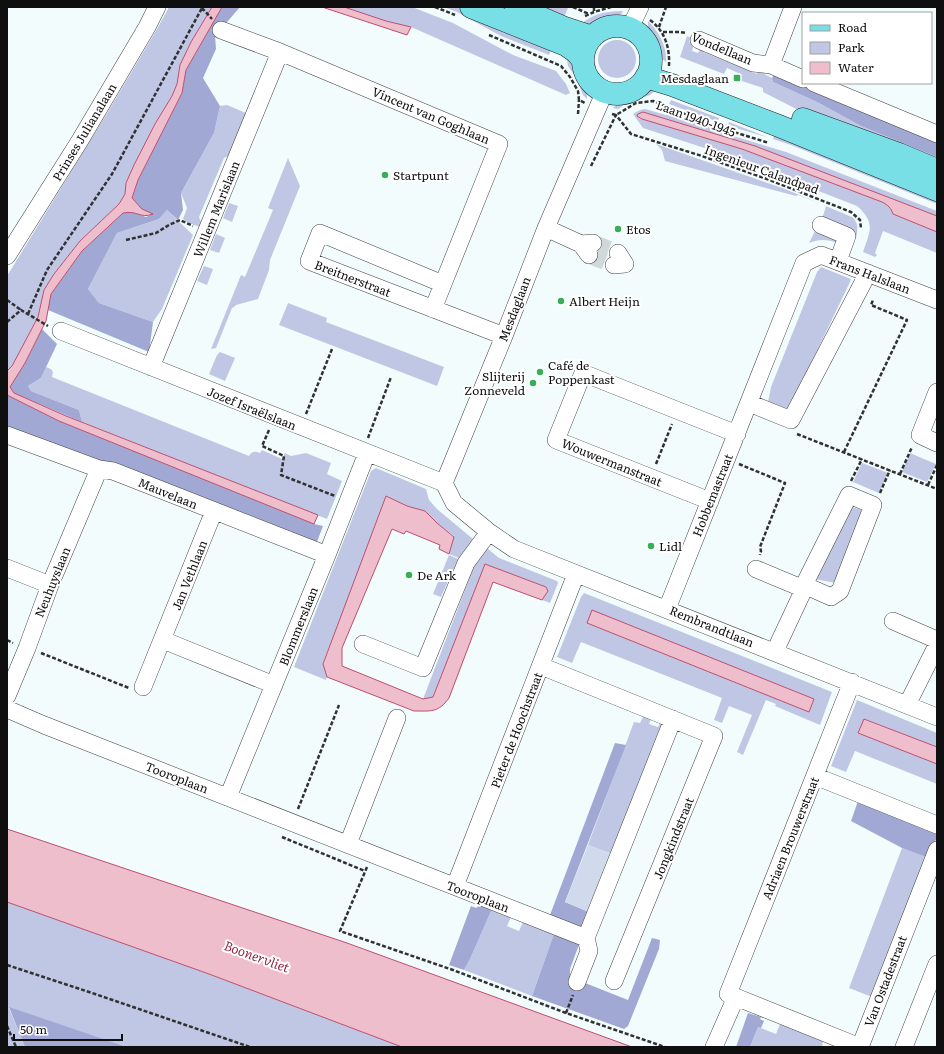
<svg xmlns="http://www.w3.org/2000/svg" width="944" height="1054" viewBox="0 0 944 1054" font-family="Literata,serif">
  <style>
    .green { fill: #c0c7e4; fill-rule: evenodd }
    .forest { fill: #a1a8d3 }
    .pitch { fill: #d1daed }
    .water { fill: #efbecd; stroke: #bd4e6d }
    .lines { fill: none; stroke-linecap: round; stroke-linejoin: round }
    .minor-tunnel { stroke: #d1d8d9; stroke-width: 17; stroke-dasharray: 17 8; stroke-linecap: butt }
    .minor-casing { stroke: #424242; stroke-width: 18 }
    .major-casing { stroke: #202020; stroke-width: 23 }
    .path { stroke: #313131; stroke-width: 2.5; stroke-dasharray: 4 2; stroke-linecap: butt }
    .minor { stroke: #fff; stroke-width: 17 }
    .major { stroke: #79dfe7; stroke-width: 22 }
    .poi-dot { fill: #38ae58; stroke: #fff; stroke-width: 1.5 }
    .labels { text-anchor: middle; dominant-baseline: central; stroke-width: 4; stroke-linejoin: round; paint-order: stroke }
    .street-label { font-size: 12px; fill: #0f0f0f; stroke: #fff }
    .poi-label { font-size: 12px; fill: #0f0f0f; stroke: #fff; text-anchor: start }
    .water-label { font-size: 13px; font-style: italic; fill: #922742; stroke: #fff }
  </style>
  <rect width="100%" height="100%" fill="#f3fcfd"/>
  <!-- green -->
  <path class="green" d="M169 7H212L191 42 180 65 177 84 172 96 155 124 134 165 126 183 125 194 119 204 80 241 54 274 44 290 38 317 12 366 7 371V276L109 110 157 29Z
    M344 7H412L453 23 513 55 556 71 566 84 570 93 566 95 411 27 386 21Z
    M444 7H461L554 44 549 55 501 36 457 12Z
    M528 7H566L568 8 562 22Z
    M622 11 623 12 616 18 590 28 581 24C593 14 606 11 622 11Z
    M648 21C659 32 667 46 666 62 653 54 647 36 648 21Z
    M687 36 691 38 689 42 694 44 692 51 698 53 701 46 704 48 703 52 757 74 759 71 765 72 764 74 772 78 773 82 817 102 861 126 937 157V165L816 119 763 92V88L736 79 738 73 727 68 724 74 680 57Z
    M598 59a19 19 0 1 1 38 0a19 19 0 1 1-38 0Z
    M568 52C578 66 588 82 587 99L583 95 575 76 568 66 567 60Z
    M656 88C651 99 644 95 634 99 628 101 623 106 618 109L613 108C624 96 641 89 656 88Z
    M671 100 719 118 718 121 728 125 729 122 767 137 732 127 669 104Z
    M227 105 246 113 230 155 224 158 199 217 201 222 200 227 189 223 183 219 187 208 181 193 214 133 220 106Z
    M645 109 666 115 668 112 730 135 786 152 937 211V216L755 146 643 112 638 114 639 118 642 119 742 149 882 202C888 205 891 208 893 214L937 232V253L883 231 875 253 877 255 875 257 863 252C870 231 876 223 857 206L726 155 643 128 633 114 640 110Z
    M774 136 937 195V204L791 145 773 139Z
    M656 144 785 189 852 217C859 223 858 230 856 238L822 219 826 206 798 195 796 196 665 161 662 150Z
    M288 158 300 186 270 260 269 270 258 299 236 305 234 307 232 308 216 348 211 349 241 275 245 277 273 210 268 208Z
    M229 203 238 206 232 222 223 218Z
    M167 210 193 235 162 309 153 322 99 303 88 289 117 233 159 219Z
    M816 229 838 237 837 243C827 239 819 239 809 243Z
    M216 234 225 238 219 253 210 250Z
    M204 266 213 269 207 285 197 281Z
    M821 267 851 279 850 282 790 407 784 409 768 402 771 387 817 272Z
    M288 303 327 318 326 322 444 367 437 386 279 325Z
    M220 352 235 358 225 381 209 374 217 355Z
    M46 367 51 369 53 372 52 377 249 456C252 451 255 451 260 453L262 450 282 459 285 453 291 456 306 453 331 463 327 474 342 481 327 519 82 422 79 410 31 391 28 386 41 378Z
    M910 453 936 464 927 482 902 472Z
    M862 463 888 473 879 493 853 482Z
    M376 468 426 489 429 500 437 509 473 539 459 558 449 554 454 536 437 523 425 511 407 506 386 496 354 585 324 660 323 664 327 677 326 680 294 667 371 471Z
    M852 507 861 510 863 513 836 583 814 579Z
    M487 548 499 558 557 581 558 583 550 603 542 600 548 591 546 587 485 564 433 697 423 699 475 564Z
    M449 555 458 559 441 597 433 594Z
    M584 593 832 692 820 725 775 706 776 704 766 700 743 755 737 752 752 715 729 706 722 723 714 720 722 698 581 642 572 663 557 657 581 597ZM592 611 814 699 809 712 588 623Z
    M857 700 937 733V747L865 719 858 733 937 764V784L855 751 846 772 831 766Z
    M645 713 652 717 649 724 658 727 661 721 663 728 612 854 588 845 634 722 640 723Z
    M902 848 928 858 872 997 849 988Z
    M7 902 209 974 402 1047H127L9 1008 25 1047H7Z
    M492 909 511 917 507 926 519 931 523 922 554 934 532 996 464 970 470 959Z
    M780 1024 823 1041 822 1047H750L758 1027 776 1034Z"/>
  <!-- forest -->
  <path class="forest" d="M222 7H240L215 36 216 49 203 78 220 106 214 133 181 193 183 210 178 220 167 210 159 219 117 233 88 289 99 303 153 322 149 352 48 310 51 294 82 251 123 213 131 211 146 217 152 214 142 209 132 199 138 180 182 93 186 70Z
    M774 74 937 143V157L861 126 817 102 773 82 772 78Z
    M42 329 57 344 41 378 28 386 31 391 79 410 82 422 14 393 10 387 25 363Z
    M7 395 59 421 314 524 323 526 315 547 7 429Z
    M615 743 626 745 565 902 589 912 582 929 550 915Z
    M858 801 937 830V837L928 858 902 848 851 821Z
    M480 905 492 909 470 959 464 970 449 965 471 906 476 908Z
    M554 934 580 942 570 969V977L628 1000 652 938 660 940 659 949 628 1026 624 1029 532 996Z
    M9 1007 127 1047H25Z
    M748 1013 761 1017 760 1019 764 1021 761 1028 758 1027 750 1047H736Z"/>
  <!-- pitch -->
  <path class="pitch" d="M588 845 612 854 589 912 565 902Z"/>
  <!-- water -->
  <path class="water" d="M212 7H222L186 70 182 93 138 180 132 198 142 209 153 214C140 219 137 210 123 213L82 251 51 294 46 321 25 363 10 387 14 393 66 416 318 515 314 524 59 421 7 395V371L12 366 38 317 44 290 54 274 80 241 119 204 125 194 126 183 134 165 155 124 172 96 177 84 180 65 191 42Z
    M322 7H344L386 21 411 27 407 35Z
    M643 112 755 146 937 216V232L893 214C891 208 888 205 882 202L742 149 642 119 637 116 638 114Z
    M386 496 407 506 425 511 437 523 454 537 449 554 439 549 440 545 406 531 404 534 392 529 342 648V666L423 699 433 697 485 564 546 587 548 591 542 600 493 582 449 698C438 713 431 711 414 711L327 677 323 664Z
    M592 610 814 699 809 712 587 623Z
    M864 719 937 747V764L858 733Z
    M7 829 347 943 632 1047H402L209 974 7 902Z"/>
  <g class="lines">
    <!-- minor-tunnel -->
    <path class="minor-tunnel" d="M593 243 618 253
      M589 255 614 265"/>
    <!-- minor casing -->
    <g class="minor-casing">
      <path id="minor" d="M630 28 640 7
        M221 30 280 52 499 144 433 309
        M699 40 753 63 771 65 803 79
        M771 65 793 7
        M814 83 937 134
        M821 225 847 236 838 261
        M546 228 581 244
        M589 255 581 244 593 243
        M7 256 79 142 147 27 157 7
        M614 265 625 264 618 253
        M443 284 320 233 309 261 504 336
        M61 331 444 483
        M151 367 280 52
        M937 392 920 435 937 443
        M749 403 791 420 868 273
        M7 435 99 469 113 471 327 555
        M444 483 454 503 489 532 514 549 937 717
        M444 483 504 336 546 228 605 91
        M710 501 556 440 583 373 737 434
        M7 568 50 585
        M756 569 804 589
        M667 609 804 263 821 255 937 300
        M893 621 937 640
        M163 640 274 685
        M363 644 423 668 466 563 489 532
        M775 651 804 589V585L849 495 873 505 840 591 831 597 804 585
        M541 666 714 736 614 981
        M852 682 728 994 860 1047 937 850
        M143 687 214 511
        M7 696 27 648 50 585 99 469
        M907 705 937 645
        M7 709 44 725 586 938
        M815 776 937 825
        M228 797 327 555 367 453
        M348 844 397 718
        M455 886 576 574
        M586 938 673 719
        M577 982 589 951 586 938
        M714 1047 736 997
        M904 1047 937 964"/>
    </g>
    <!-- major casing -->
    <g class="major-casing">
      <path id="major" d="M471 7 566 45 576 52 583 60
        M516 7 565 28 592 37
        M583 60a34 34 0 1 1 68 0a34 34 0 1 1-68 0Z
        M646 77 672 85 779 126 937 190
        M803 119 899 154 937 170"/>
    </g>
    <!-- path -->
    <path class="path" d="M435 7 455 15
      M573 7 589 14
      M594 7V12
      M202 8 212 19
      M585 16 594 12 611 7
      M650 20C665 31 670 48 669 66
      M659 27 666 7
      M663 32H680L686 33
      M489 35 561 66 570 77 578 91 579 100 585 103
      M578 114 579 100
      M612 114 616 115 636 103 653 101 718 127 769 143
      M591 166 616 115 631 134 702 156 767 179 851 212 860 220 861 228
      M126 240 156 233 169 225 180 220 193 226
      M7 300 21 310
      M28 314 47 270 112 174 202 8
      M7 322 21 310 48 326
      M306 414 332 349
      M269 430 262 446 284 456 281 475 335 496
      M797 434 937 489
      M368 438 391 377
      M844 452 907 320 871 305 873 300
      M656 464 672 424
      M739 464 785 483 760 547 761 551 760 555
      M900 474 912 447
      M851 481 862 459
      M928 485 937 465
      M880 493 890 470
      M7 640 13 643
      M41 653 129 688
      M298 809 339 705
      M282 837 365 871
      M367 867 340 931 453 970 566 1013 665 1047
      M7 965 95 994 250 1047
      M566 1013 573 995
      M7 1026 16 1047"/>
    <!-- minor -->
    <use href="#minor" class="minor"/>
    <!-- major -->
    <use href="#major" class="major"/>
  </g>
  <!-- markers -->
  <g class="poi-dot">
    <rect x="733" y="74" width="8" height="8" rx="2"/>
    <circle cx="385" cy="175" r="4"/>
    <circle cx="618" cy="229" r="4"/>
    <circle cx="561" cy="301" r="4"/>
    <circle cx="540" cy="372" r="4"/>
    <circle cx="533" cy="383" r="4"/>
    <circle cx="651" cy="546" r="4"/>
    <circle cx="409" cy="575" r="4"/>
  </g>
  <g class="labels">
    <!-- street labels -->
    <g class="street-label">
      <text transform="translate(722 48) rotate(23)">Vondellaan</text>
      <text transform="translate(431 115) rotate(23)">Vincent van Goghlaan</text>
      <text transform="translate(696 118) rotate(20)">Laan 1940-1945</text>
      <text transform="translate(84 132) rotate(-59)">Prinses Julianalaan</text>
      <text transform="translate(762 169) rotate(20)">Ingenieur Calandpad</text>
      <text transform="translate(216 209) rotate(-68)">Willem Marislaan</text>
      <text transform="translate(870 274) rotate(21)">Frans Halslaan</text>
      <text transform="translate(353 278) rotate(21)">Breitnerstraat</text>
      <text transform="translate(514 309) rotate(-69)">Mesdaglaan</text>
      <text transform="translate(252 408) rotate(22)">Jozef Israëlslaan</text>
      <text transform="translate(612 462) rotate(22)">Wouwermanstraat</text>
      <text transform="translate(168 493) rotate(22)">Mauvelaan</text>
      <text transform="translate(712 495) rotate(-68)">Hobbemastraat</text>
      <text transform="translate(189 575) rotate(-68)">Jan Vethlaan</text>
      <text transform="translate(52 582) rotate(-68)">Neuhuyslaan</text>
      <text transform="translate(298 626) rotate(-68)">Blommerslaan</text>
      <text transform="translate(712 626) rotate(22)">Rembrandtlaan</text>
      <text transform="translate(516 730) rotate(-69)">Pieter de Hoochstraat</text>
      <text transform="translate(177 777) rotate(21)">Tooroplaan</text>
      <text transform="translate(673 838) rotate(-68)">Jongkindstraat</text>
      <text transform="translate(790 838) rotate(-68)">Adriaen Brouwerstraat</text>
      <text transform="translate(478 896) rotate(21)">Tooroplaan</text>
      <text transform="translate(885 981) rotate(-69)">Van Ostadestraat</text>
    </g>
    <!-- poi labels -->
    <g class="poi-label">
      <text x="729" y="78" text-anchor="end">Mesdaglaan</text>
      <text x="393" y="175">Startpunt</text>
      <text x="626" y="229">Etos</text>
      <text x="569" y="301">Albert Heijn</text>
      <text x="548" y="365">Café de<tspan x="548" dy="14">Poppenkast</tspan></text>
      <text x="525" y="376" text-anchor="end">Slijterij<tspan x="525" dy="14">Zonneveld</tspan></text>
      <text x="659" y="546">Lidl</text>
      <text x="417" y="575">De Ark</text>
    </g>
    <!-- water labels -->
    <g class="water-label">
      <text transform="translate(257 956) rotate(20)">Boonervliet</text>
    </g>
  </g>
  <!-- border -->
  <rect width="944" height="1054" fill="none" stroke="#0f0f0f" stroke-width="16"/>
  <!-- legend -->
  <rect x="802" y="12" width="130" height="72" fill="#ffffff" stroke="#9f9f9f"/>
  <rect x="810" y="25" width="20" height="6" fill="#79dfe7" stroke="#9f9f9f"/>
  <text x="838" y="32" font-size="12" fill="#0f0f0f">Road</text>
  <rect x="810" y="42" width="20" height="12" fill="#c0c7e4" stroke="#9f9f9f"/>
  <text x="838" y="52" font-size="12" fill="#0f0f0f">Park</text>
  <rect x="810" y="62" width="20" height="12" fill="#efbecd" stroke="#9f9f9f"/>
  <text x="838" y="72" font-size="12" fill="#0f0f0f">Water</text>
  <!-- scale -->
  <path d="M14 1034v6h108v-6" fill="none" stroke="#0f0f0f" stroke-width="2"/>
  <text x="20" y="1034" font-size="12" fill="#0f0f0f" stroke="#ffffff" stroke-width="3" paint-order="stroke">50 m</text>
</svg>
